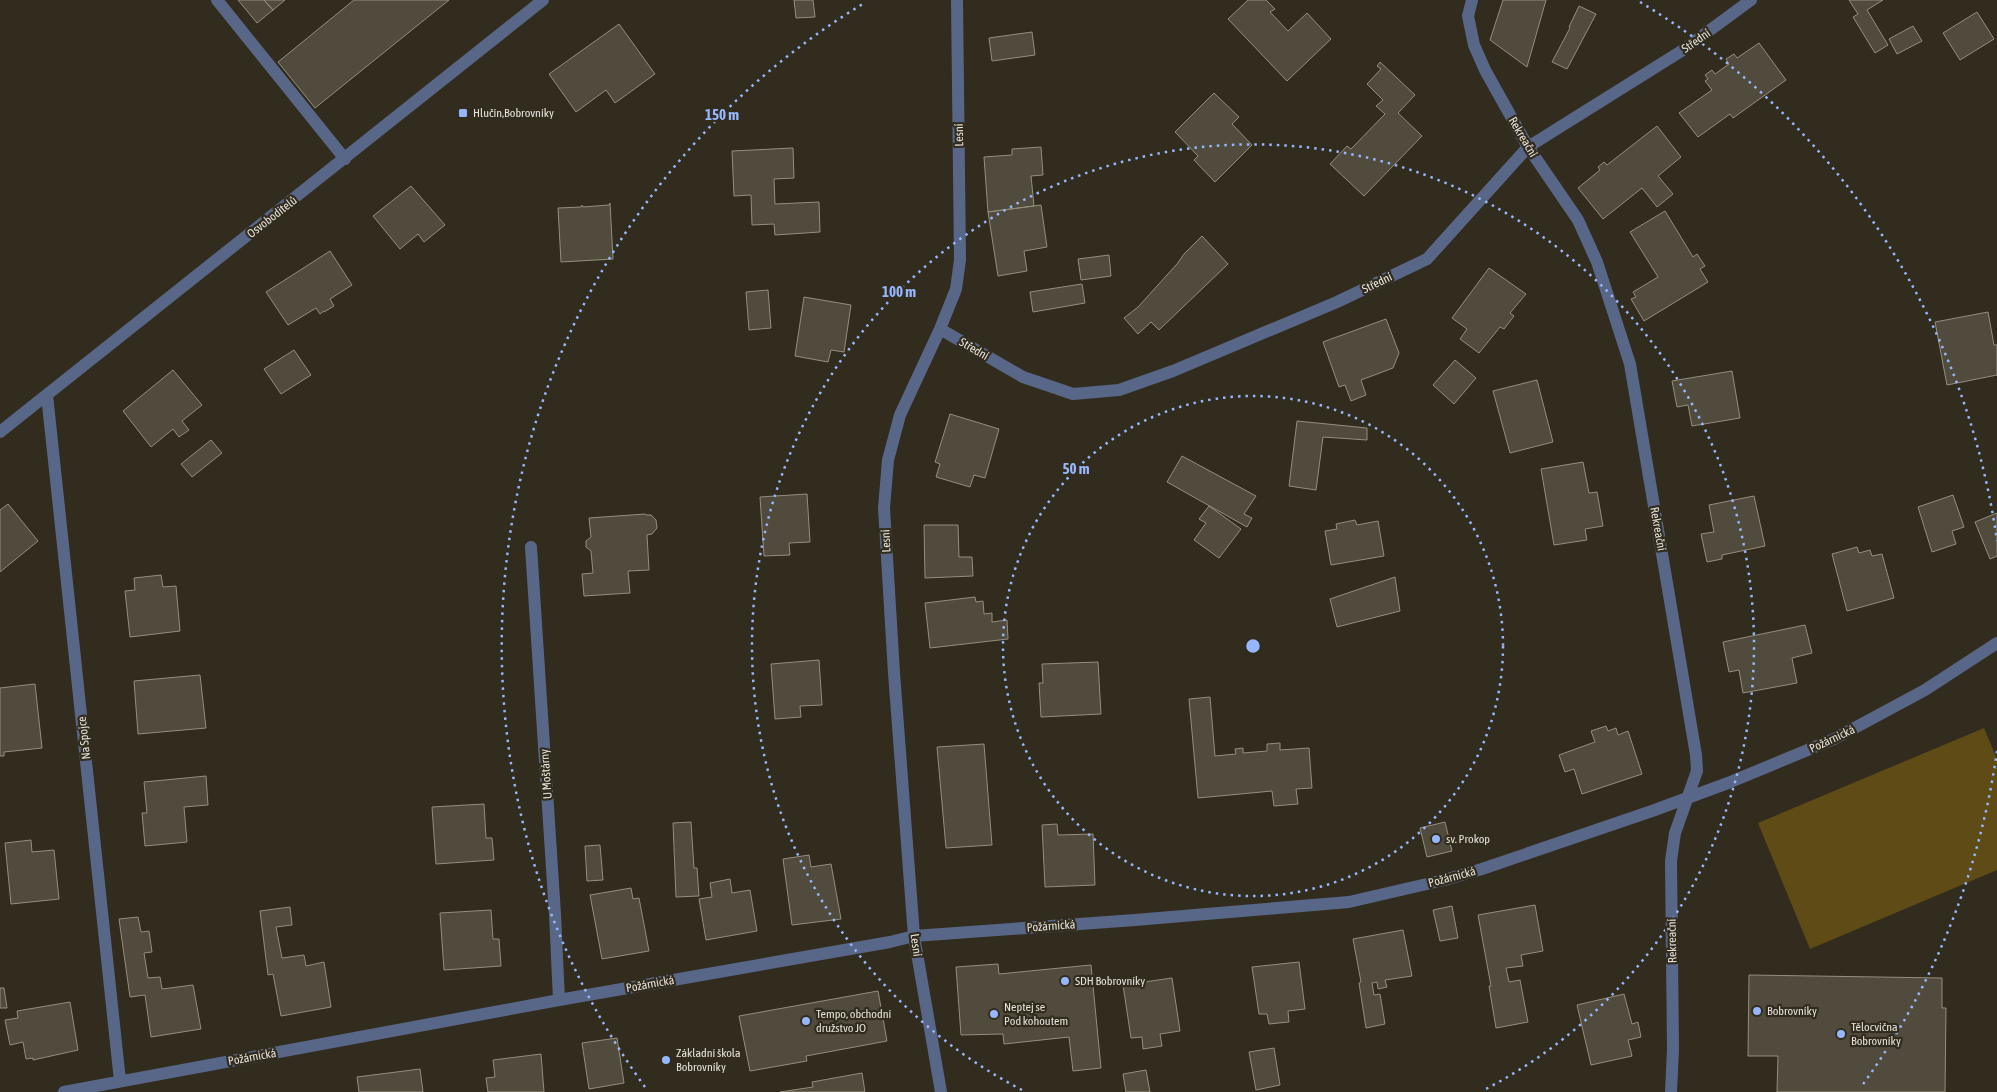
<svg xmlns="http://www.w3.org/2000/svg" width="1997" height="1092" viewBox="0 0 1997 1092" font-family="'Asap Condensed',sans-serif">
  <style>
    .green { fill: #5e4b16 }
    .building { fill: #514b3d; stroke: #958e7e }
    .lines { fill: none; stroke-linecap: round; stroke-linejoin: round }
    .minor { stroke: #586788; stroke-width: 12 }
    .ring { fill: none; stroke: #96b6fd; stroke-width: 2.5; stroke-dasharray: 2.5 5 }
    .poi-dot { fill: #96b6fd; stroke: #322c1e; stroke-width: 2 }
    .labels { text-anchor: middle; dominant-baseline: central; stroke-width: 4.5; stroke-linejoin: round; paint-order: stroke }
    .street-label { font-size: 12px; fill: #e5e1d9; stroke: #322c1e }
    .poi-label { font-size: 12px; fill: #e5e1d9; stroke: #322c1e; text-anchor: start }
    .centre { fill: #96b6fd; stroke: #322c1e; stroke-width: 2.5 }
    .ring-label { font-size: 15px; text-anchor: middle; font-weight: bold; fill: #96b6fd; stroke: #322c1e; stroke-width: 4.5; stroke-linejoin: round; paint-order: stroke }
  </style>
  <rect width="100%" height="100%" fill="#322c1e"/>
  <!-- green -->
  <path class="green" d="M1984 728 1997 759V870L1810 949 1758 823Z"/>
  <!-- building -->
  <path class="building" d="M238 0H264L273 10 257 23Z
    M264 0H285L273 10Z
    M354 0H449L315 108 278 62Z
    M794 0H813L815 17 796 18Z
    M1248 0H1266L1275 9 1270 12 1288 31 1307 13 1331 39 1287 81 1228 19Z
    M1503 0H1546L1527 67 1490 40Z
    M1849 0H1883L1867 10 1888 45 1875 53 1853 17 1858 14Z
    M1579 6 1596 14 1567 69 1552 62 1570 28 1569 27Z
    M1977 12 1994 39 1960 60 1943 33Z
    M619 24 655 74 615 103 606 90 576 112 549 74Z
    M1913 26 1922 41 1897 54 1889 39Z
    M1032 32 1035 55 992 61 989 38Z
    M1759 43 1786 80 1733 118 1730 114 1698 137 1679 113 1712 90 1705 81 1708 79 1705 75 1712 70 1715 74 1729 64 1726 59 1734 54 1737 58Z
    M1380 62 1415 95 1398 113 1422 136 1364 196 1330 164 1347 146 1351 149 1385 114 1376 106 1383 100 1367 84 1381 69 1377 66Z
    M1214 93 1239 117 1232 124 1252 145 1215 182 1194 160 1198 156 1175 132Z
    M1657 126 1681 157 1658 176 1673 194 1657 207 1642 188 1603 219 1578 188 1600 170 1598 167 1604 162 1607 165Z
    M1041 147 1043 175 1031 176 1034 206 988 212 984 157 1012 155V149Z
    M793 148 794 178 774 179 775 204 819 202 820 232 775 235 774 224 752 225 751 195 734 196 732 151Z
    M411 186 445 225 424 242 418 234 400 249 373 216Z
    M610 203 613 259 561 262 558 208 581 207 582 205 583 207 609 205Z
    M1041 205 1047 247 1024 251 1027 271 998 276 988 212Z
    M1665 211 1693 257 1697 254 1705 266 1700 269 1708 282 1644 321 1631 299 1636 297 1633 292 1658 277 1630 232Z
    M1202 236 1228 264 1159 330 1151 322 1138 334 1124 318 1138 307 1177 264 1184 254Z
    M330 251 352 285 330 299 334 306 324 312V311L320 314 316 308 288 325 266 292Z
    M1109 255 1111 276 1081 280 1078 259Z
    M1489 268 1526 294 1510 313 1514 316 1504 329 1500 327 1479 353 1460 339 1467 329 1452 318Z
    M1082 284 1085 303 1033 312 1030 292Z
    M768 290 771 328 749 330 746 292Z
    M804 297 851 305 844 352 831 350 828 362 795 356Z
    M1988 312 1994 345H1997V375L1947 385 1935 322Z
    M1386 319 1399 353 1393 368 1361 380 1366 395 1351 401 1345 385 1339 387 1323 342Z
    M294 350 311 375 281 394 264 369Z
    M1455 360 1476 378 1454 404 1433 385Z
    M173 370 202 405 182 421 189 430 179 437 173 429 151 447 123 411Z
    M1732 371 1740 418 1692 426 1688 405 1677 407 1672 381Z
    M1537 380 1553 442 1510 453 1493 391Z
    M950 414 999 429 985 478 974 475 970 487 936 477 940 464 935 462Z
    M1297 421 1367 428V440L1323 437 1316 490 1289 486Z
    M211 440 222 453 192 477 181 464Z
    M1182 456 1256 496 1244 514 1252 518 1247 527 1167 482Z
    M1583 462 1589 493 1597 492 1603 526 1585 529 1587 540 1554 545 1541 469Z
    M807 494 810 542 789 543 790 555 764 556 760 497Z
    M1953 495 1964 527 1952 531 1956 544 1932 552 1918 507Z
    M1754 496 1765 546 1722 555V559L1707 562 1701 534 1714 532 1709 505Z
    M8 504 38 541 0 572V510Z
    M1209 506 1241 529 1219 558 1194 540 1206 523 1199 519Z
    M1997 513V556L1990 559 1975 522Z
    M645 514 646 515H651L656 520 657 528 652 534 647 535 649 570 628 571 630 593 584 596 582 574 593 573 591 551 586 547V541L591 537 589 518Z
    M1355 520 1357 525 1378 521 1384 556 1331 565 1325 531 1337 529 1336 524Z
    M924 525H958L959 557H972L973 576 925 578Z
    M1857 547 1859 553 1870 550 1872 556 1882 554 1894 598 1847 611 1832 554Z
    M161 575 163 587 176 586 180 631 130 637 125 591 135 590 134 578Z
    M1395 577 1400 611 1337 627 1330 599Z
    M975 597 976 602 983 601 984 614 992 613V622L1007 620 1008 639 930 648 925 603Z
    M1805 625 1812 653 1792 658 1797 683 1743 693 1739 670 1729 672 1723 642Z
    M819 660 822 705 800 706 801 717 775 719 771 664Z
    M1098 662 1101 714 1041 717 1039 683H1043L1042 664Z
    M200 675 206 728 138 734 134 681Z
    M35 684 42 748 4 752V756H0V688Z
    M1210 697 1215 756 1236 754 1235 749 1243 748V753L1267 751V744L1280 743V750L1309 748 1312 788 1296 789 1298 804 1274 806 1272 791 1198 798 1189 699Z
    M1606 726 1608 731 1616 728 1618 735 1628 731 1642 774 1582 794 1574 769 1565 772 1559 755 1595 742 1591 731Z
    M984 744 992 845 946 848 937 747Z
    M206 776 208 805 184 807 187 842 145 846 142 813H147L144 782Z
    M484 804 486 838H492L494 860 436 864 432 807Z
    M691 822 694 868H697L699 896 676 897 673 823Z
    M1445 822 1452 851 1427 857 1420 828Z
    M1057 824 1058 835 1093 834 1095 885 1045 887 1042 825Z
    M31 840 32 852 54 850 59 899 11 904 5 843Z
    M600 845 603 880 587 881 585 846Z
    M809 855 811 867 831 864 841 919 792 925 783 859Z
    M730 879 732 893 750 890 757 931 706 940 699 899 712 897 710 883Z
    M631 888 633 899 639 898 649 951 602 959 590 895Z
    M1535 905 1543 951 1521 955 1523 966 1506 968 1509 982 1520 980 1528 1022 1496 1028 1489 986H1491L1478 915Z
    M1452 906 1458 938 1440 941 1433 910Z
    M290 907 292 925 276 927 282 958 304 955 306 966 324 962 331 1007 281 1016 273 974 268 975 260 911Z
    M491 910 493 939H499L501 966 444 970 440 913Z
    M138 917 141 932 149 931 152 952 144 953 148 978 160 977 162 989 193 985 201 1029 151 1037 145 995 130 997 119 919Z
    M1403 930 1412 976 1385 980 1387 987 1378 989 1377 982 1372 983 1374 995 1380 994 1385 1024 1366 1028 1359 983 1361 982 1353 939Z
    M1299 962 1305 1009 1288 1011 1289 1022 1269 1024 1267 1014H1259L1252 967Z
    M998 964 999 974 1091 965 1101 1068 1073 1071 1069 1037 1004 1044 1003 1034 961 1035 956 967Z
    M1749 975 1942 978V1008H1946L1945 1092H1777L1778 1056H1748Z
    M1172 978 1180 1031 1160 1034 1162 1046 1143 1049 1142 1037 1131 1038 1123 985Z
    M0 988H4L7 1008H0Z
    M878 991 887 1041 806 1056 807 1061 750 1071 739 1016Z
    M1624 994 1632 1024 1638 1022 1641 1037 1628 1040 1632 1056 1591 1065 1577 1005Z
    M70 1002 78 1050 33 1060V1058L26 1059 23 1042 10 1045 5 1020 18 1018 17 1011Z
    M617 1038 624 1083 589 1089 582 1043Z
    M1274 1048 1280 1085 1256 1090 1249 1052Z
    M541 1054 544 1092H488L486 1078 495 1077 493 1060Z
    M420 1069 423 1092H359L357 1077Z
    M1146 1070 1150 1092H1126L1123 1074Z
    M862 1073 865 1092H780L813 1087 812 1082Z"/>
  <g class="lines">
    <!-- minor -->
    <path class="minor" d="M217 0 345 159
      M1472 0 1468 16 1474 45 1485 70 1528 147 1578 220 1597 262 1630 364 1696 755 1697 771 1675 833 1671 861 1673 1049 1671 1092
      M940 329 1023 377 1073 394 1119 390 1173 371 1337 302 1427 259 1528 147 1683 50 1751 0
      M47 395 120 1081
      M0 432 543 0
      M531 547 555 914 559 1000
      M64 1092 559 1000 890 942 914 936 1135 920 1349 902 1444 880 1482 869 1652 811 1728 783 1834 739 1925 690 1997 643
      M941 1092 914 936 894 673 884 508 888 460 900 415 940 329 956 289 960 260 957 0"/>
  </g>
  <!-- distance rings -->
  <g class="ring">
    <circle cx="1253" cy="646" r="250"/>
    <path d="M1022 1090A501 501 0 1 1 1484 1090"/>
    <path d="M1997 751A751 751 0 0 1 1861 1087M645 1087A751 751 0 0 1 866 2M1640 2A751 751 0 0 1 1997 541"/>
  </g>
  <!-- markers -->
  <g class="poi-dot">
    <rect x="458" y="108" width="10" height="10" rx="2.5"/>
    <circle cx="1436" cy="839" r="5"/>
    <circle cx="1065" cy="981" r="5"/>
    <circle cx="1757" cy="1011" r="5"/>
    <circle cx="994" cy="1014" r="5"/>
    <circle cx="806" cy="1021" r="5"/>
    <circle cx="1841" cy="1034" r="5"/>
    <circle cx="666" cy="1060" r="5"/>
  </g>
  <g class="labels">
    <!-- street labels -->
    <g class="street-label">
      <text transform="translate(1696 41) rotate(-35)">Střední</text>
      <text transform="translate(959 135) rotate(-91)">Lesní</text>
      <text transform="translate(1523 137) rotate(59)">Rekreační</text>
      <text transform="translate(272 217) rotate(-38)">Osvoboditelů</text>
      <text transform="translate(1377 283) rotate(-26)">Střední</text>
      <text transform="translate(974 349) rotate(30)">Střední</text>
      <text transform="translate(1658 529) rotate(80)">Rekreační</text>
      <text transform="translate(886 541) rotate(-93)">Lesní</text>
      <text transform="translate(84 738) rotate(-96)">Na Spojce</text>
      <text transform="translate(1832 739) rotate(-25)">Požárnická</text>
      <text transform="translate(546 774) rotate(-94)">U Moštárny</text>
      <text transform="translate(1452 877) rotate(-15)">Požárnická</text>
      <text transform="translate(1051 926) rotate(-4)">Požárnická</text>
      <text transform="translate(1672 941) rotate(-91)">Rekreační</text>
      <text transform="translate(916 945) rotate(82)">Lesní</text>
      <text transform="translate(650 984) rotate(-10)">Požárnická</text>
      <text transform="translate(252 1057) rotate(-10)">Požárnická</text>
    </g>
    <!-- poi labels -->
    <g class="poi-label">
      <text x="473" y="113">Hlučín,Bobrovníky</text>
      <text x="1446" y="839">sv. Prokop</text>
      <text x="1075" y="981">SDH Bobrovníky</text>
      <text x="1004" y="1007">Neptej se<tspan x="1004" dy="14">Pod kohoutem</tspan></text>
      <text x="1767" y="1011">Bobrovníky</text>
      <text x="816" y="1014">Tempo, obchodní<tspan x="816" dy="14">družstvo JO</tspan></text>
      <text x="1851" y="1027">Tělocvična<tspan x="1851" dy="14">Bobrovníky</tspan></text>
      <text x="676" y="1053">Základní škola<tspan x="676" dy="14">Bobrovníky</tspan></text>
    </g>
  </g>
  <circle cx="1253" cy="646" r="8" class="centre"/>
  <g class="ring-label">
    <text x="722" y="120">150 m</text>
    <text x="899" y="297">100 m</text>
    <text x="1076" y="474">50 m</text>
  </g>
</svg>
